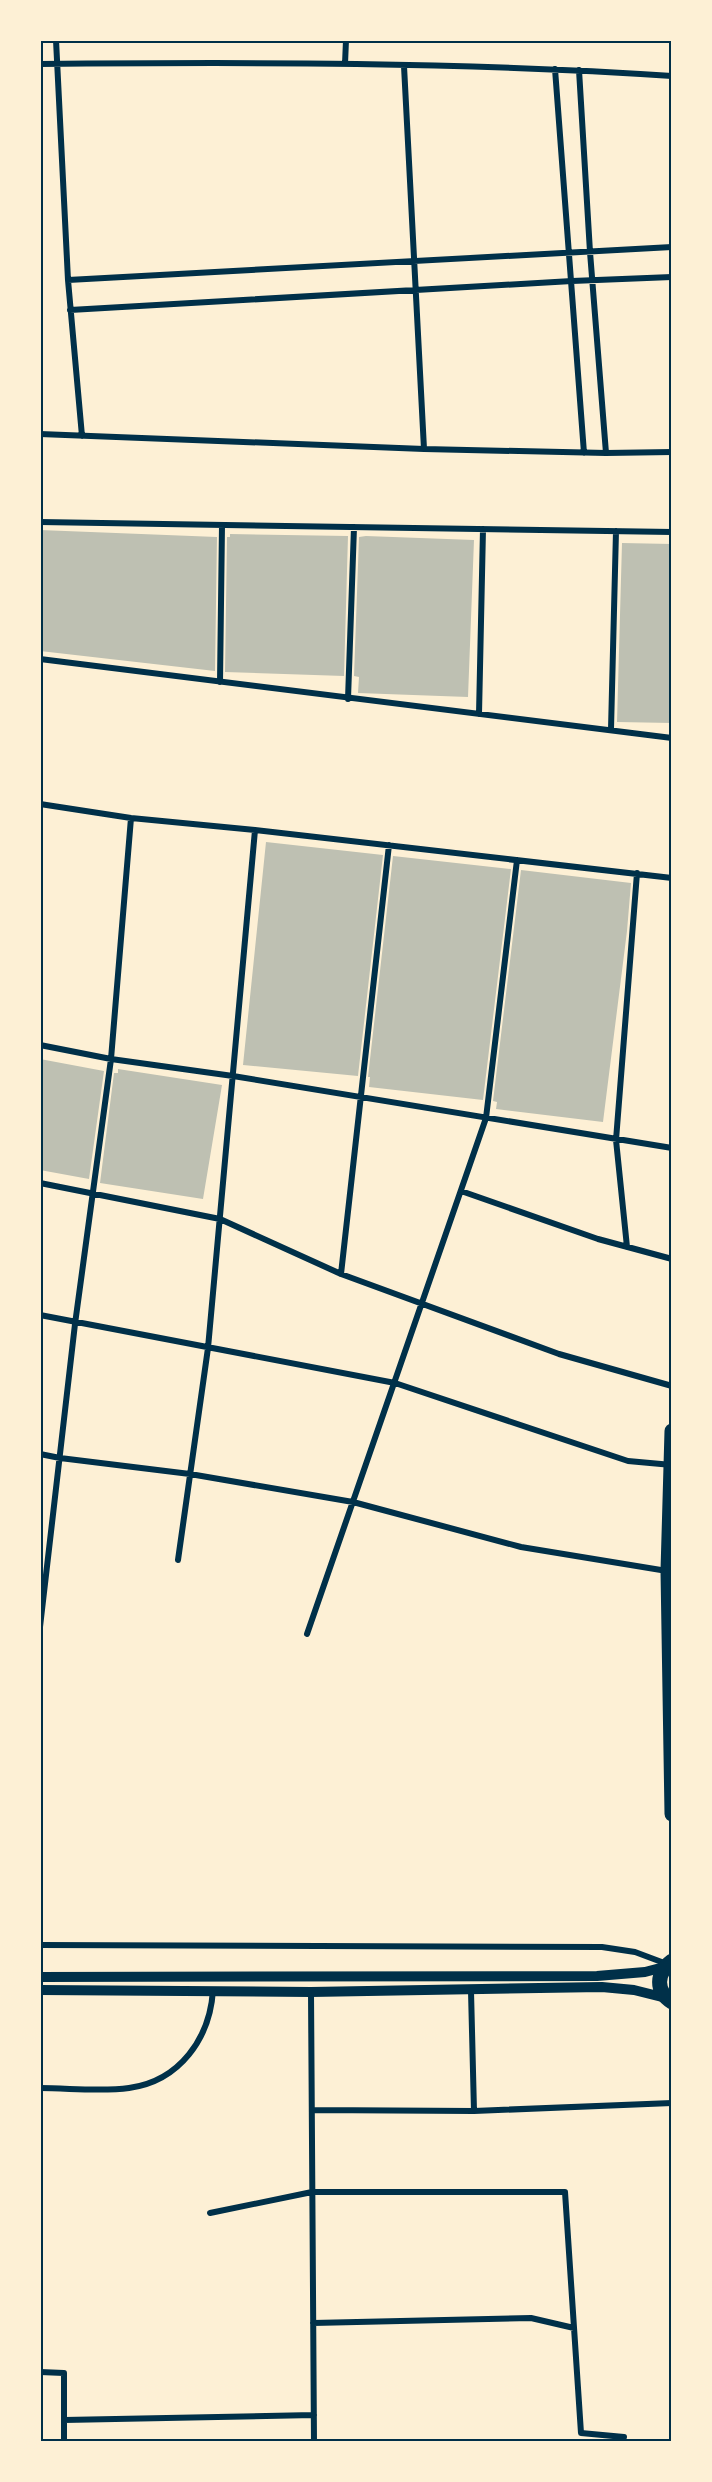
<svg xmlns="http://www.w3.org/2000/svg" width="712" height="2482" viewBox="0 0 712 2482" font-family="Jost,sans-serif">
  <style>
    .building { fill: #bec0b2 }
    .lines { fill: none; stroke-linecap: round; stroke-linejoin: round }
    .minor { stroke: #003049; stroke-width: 6 }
    .tertiary { stroke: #003049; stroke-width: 10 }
    .primary { stroke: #003049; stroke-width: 15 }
    .neatline { fill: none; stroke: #003049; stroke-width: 2 }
  </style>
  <rect width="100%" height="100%" fill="#fdf0d5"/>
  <!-- building -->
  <path class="building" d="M40 530 217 537 215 671 40 651Z
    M230 534 348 536 344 676 225 672 227 537H230Z
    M366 536 474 540 468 697 358 693 359 677 354 676 359 537Z
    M622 543 672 544V723L617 722Z
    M266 842 383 855 358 1076 243 1065Z
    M393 856 511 869 483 1100 369 1087 370 1077H368Z
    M521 870 631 883 627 931 603 1122 496 1109 497 1102 493 1101Z
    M40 1059 104 1071 89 1179 40 1170Z
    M118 1069 222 1085 203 1199 100 1183 114 1073H118Z"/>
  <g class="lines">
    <!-- minor -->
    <path class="minor" d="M56 40 68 280 82 436
      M40 64C251 62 462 62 672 76
      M345 64 346 40
      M404 66 424 449
      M555 69 584 453
      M579 70 590 252 606 453
      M68 280 672 247
      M70 310 572 281 672 277
      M40 434 424 449 606 453 672 452
      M40 522 672 532
      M40 659 672 738
      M220 682 222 525
      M348 699 354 527
      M479 714 483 529
      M611 729 616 531
      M40 804 131 818 255 830 672 878
      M40 1045 111 1059 233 1076 672 1148
      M40 1183 220 1219 341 1274 559 1354 672 1386
      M461 1191 598 1239 672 1259
      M627 1247 616 1140 637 873
      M341 1274 389 845
      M40 1315 395 1383 628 1461 672 1465
      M40 1454 60 1458 190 1474 353 1502 521 1547 667 1571
      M178 1560 208 1348 255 830
      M40 1627 75 1324 111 1059 131 818
      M307 1634 486 1118 517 860
      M40 1945 602 1947 635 1952 667 1964
      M471 1991 474 2111
      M311 1992 314 2442
      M40 2088C69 2088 101 2092 129 2088 180 2081 210 2038 213 1990
      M312 2110 474 2111 672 2103
      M210 2213 312 2192H565L581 2433 624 2437
      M313 2323 531 2318 574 2328
      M40 2372 64 2373V2442
      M64 2420 314 2415"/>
    <!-- tertiary -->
    <path class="tertiary" d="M40 1977 597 1976 645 1972 664 1967
      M40 1990 311 1992 602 1987 634 1990 666 1998"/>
    <!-- primary -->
    <path class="primary" d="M672 1431 668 1571 672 1814
      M672 1961C656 1973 655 1991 672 2002"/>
  </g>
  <!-- border -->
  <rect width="712" height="2482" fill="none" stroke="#fdf0d5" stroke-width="84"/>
  <rect x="42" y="42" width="628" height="2398" class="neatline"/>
</svg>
